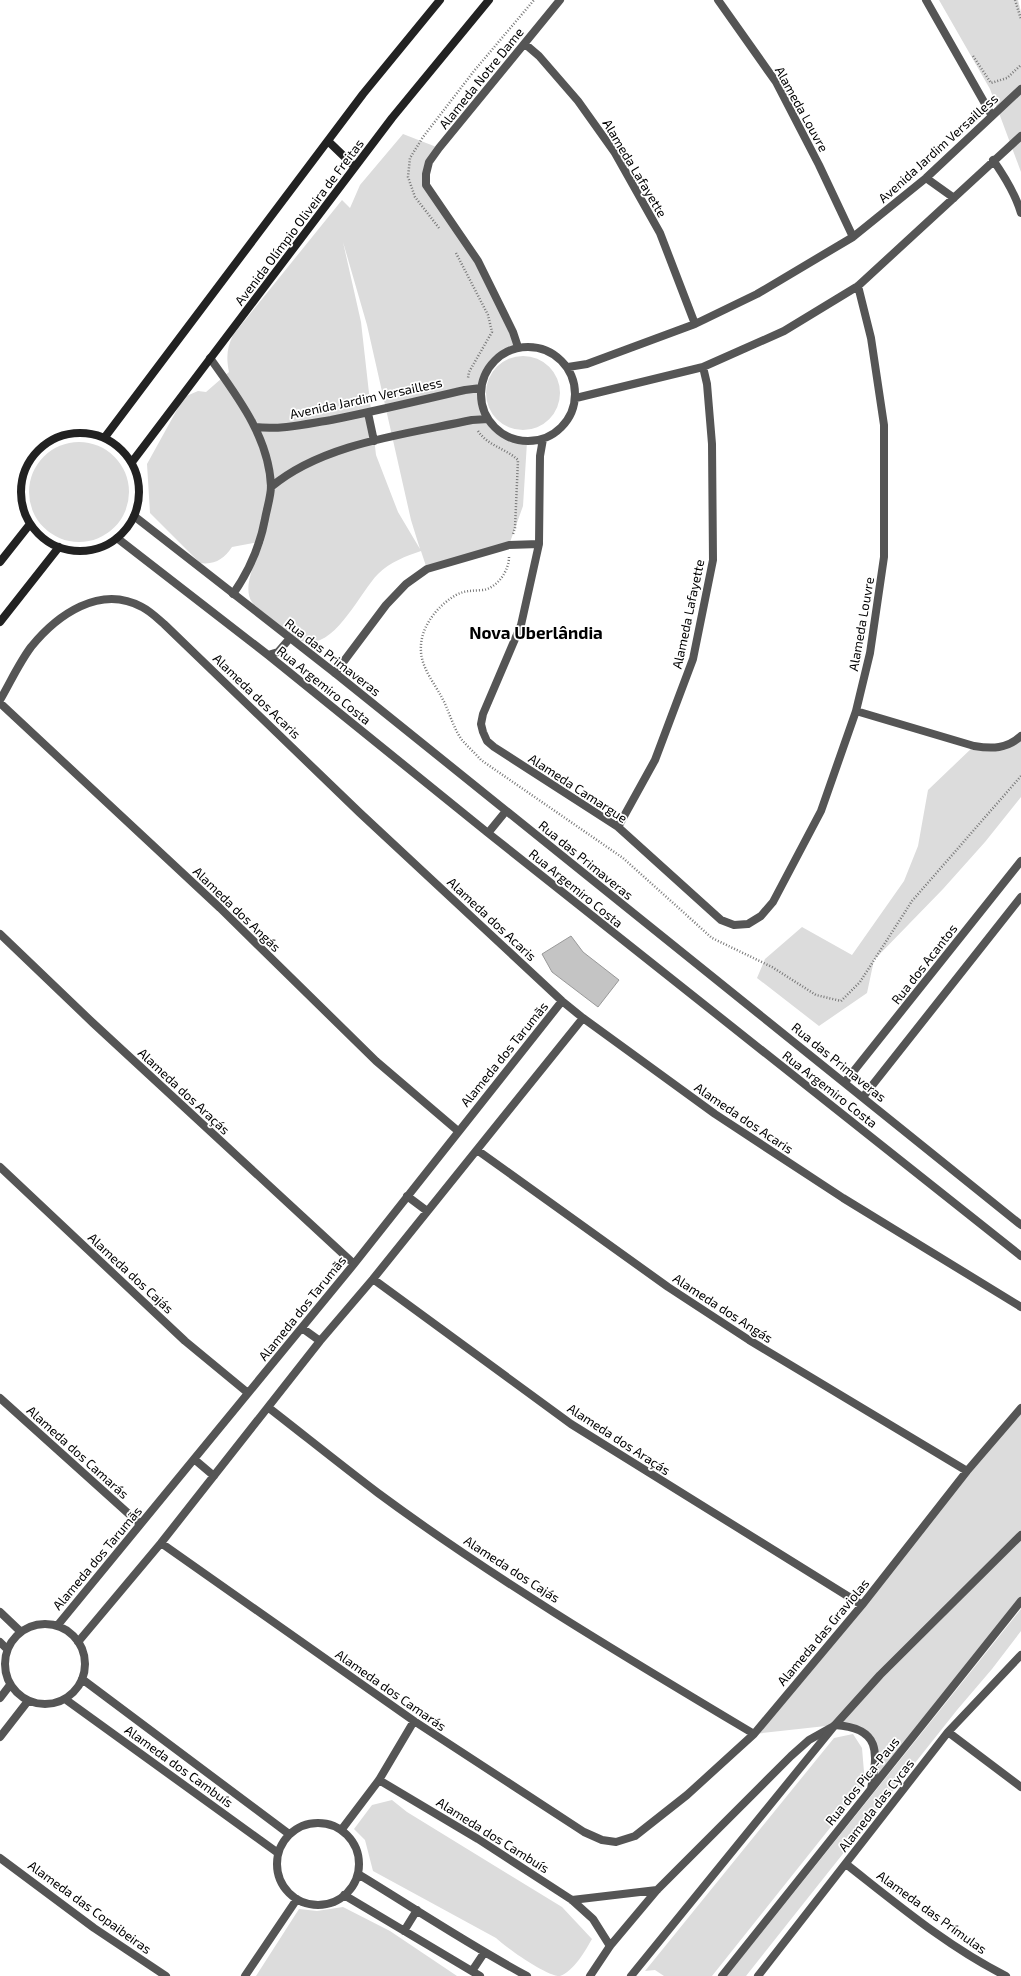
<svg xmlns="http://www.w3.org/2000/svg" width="1021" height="1976" viewBox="0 0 1021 1976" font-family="'Exo 2',sans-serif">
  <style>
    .green { fill: #dcdcdc; fill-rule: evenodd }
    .building { fill: #c4c4c4; stroke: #999 }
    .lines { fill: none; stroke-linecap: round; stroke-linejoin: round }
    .path { stroke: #777; stroke-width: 2.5; stroke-dasharray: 1 2; stroke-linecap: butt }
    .minor { stroke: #555; stroke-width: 8 }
    .tertiary { stroke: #555; stroke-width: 8 }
    .secondary { stroke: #222; stroke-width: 8 }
    .labels { text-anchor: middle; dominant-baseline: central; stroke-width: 3.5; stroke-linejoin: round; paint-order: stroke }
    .street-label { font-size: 13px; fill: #000; stroke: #fff }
    .district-label { font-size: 17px; font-weight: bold; fill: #000; stroke: #fff }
  </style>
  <rect width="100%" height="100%" fill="#fff"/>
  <!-- green -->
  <path class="green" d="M939 0H1018L1021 12V172L990 89Z
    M403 134 439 148 429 162 426 185C462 237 500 290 519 351 515 352 508 351 504 353 475 367 474 413 499 431 507 438 517 440 527 442L523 506 509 545 427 569 421 551C406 556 390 562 378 574 360 592 336 647 306 642 292 640 279 625 268 616 263 612 256 608 252 602 241 586 258 557 264 541L232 547C224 559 215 565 200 563L150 513 147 464 184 397 198 391 206 392 229 372C226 357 227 348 233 335L342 200 350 208 360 185ZM343 242 367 325 411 520 420 549 398 512 376 455 361 322Z
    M486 393a37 37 0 1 1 74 0a37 37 0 1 1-74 0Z
    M29 492a50 50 0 1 1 100 0a50 50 0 1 1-100 0Z
    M1021 736V797L985 842 943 889 874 960 867 993 819 1026 757 978 765 959 802 927 852 955 904 881 918 846 928 790 974 746 990 749Z
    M1021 1408V1601L871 1790 876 1761 869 1737 835 1725 754 1734Z
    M1021 1609V1631L992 1669 957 1710 746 1976H727Z
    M853 1734 862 1748 865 1784 712 1976H664L655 1970 645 1971 834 1738Z
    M392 1800 407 1812 562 1907 592 1939C585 1951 574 1971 560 1976 546 1976 507 1948 496 1938L373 1871 365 1840 354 1829 372 1805Z
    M343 1907 390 1931 457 1976H256L299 1909 317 1911Z"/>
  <!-- building -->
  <path class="building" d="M571 936 583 952 619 980 598 1007 552 972 542 954Z"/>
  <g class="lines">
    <!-- path -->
    <path class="path" d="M1015 0 1021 19
      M973 56 991 83 1007 78 1021 65
      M439 228 415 197 408 177 410 158 423 137 474 71 534 0
      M456 253 488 315 492 332 469 372 468 378
      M478 431C488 446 505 448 518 460L515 528 513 534
      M509 557C509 571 497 588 483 590 473 591 465 590 456 595 437 606 419 628 421 652 422 668 434 683 441 696 449 710 453 728 462 740 468 747 475 753 481 760L623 858 712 938 772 967 816 995 841 1001 860 982 912 901 1021 776"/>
    <!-- minor -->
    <path class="minor" d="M718 0 776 82 819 165 853 237
      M926 0 992 116
      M525 44 539 56 578 101 615 153 660 233 695 324
      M993 160C1005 177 1015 193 1021 213
      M926 178 954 198
      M481 394a47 47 0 1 1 94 0a47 47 0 1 1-94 0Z
      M518 347 513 332 478 261 426 185V174L429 162 439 148 560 0
      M210 358C237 396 269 437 271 486 271 496 267 508 265 519 260 546 249 571 233 594
      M568 367 587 364 695 324 757 294 853 237 926 178 1021 89
      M576 398 703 367 784 331 858 286 1021 136
      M368 413 374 441
      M255 427C281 430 306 424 331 420 376 411 421 400 465 390L481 388
      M543 439 540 456 539 544 521 625 483 714 481 724 483 732 487 741 494 747 618 827 721 920 734 925 748 924 761 916 773 902 821 811 856 711 870 653 884 557V425L871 338 858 286
      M271 487C323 443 407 434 472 420L488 419
      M335 673 386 605 406 584 427 569 509 545 539 544
      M0 700C10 683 19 663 31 647 57 615 100 584 142 607 150 611 157 618 164 624L360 813 562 1001 583 1018 715 1114 843 1198 1021 1307
      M0 703 220 908 376 1061 458 1131
      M856 711 974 746C992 749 1007 749 1021 736
      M618 827 655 760 693 659 713 560 712 444 707 384 703 367
      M0 934 93 1023 354 1264
      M845 1082 1021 861
      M863 1097 1021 897
      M477 1150 668 1287 749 1340 967 1471
      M0 1167 185 1341 248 1393
      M407 1196 427 1211
      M373 1279 571 1424 862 1605
      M302 1328 320 1341
      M0 1398 140 1524
      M269 1408C305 1436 341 1465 378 1493 497 1581 627 1658 754 1734
      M194 1459 214 1476
      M161 1543 414 1721 584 1832 602 1840 616 1842 635 1836 687 1795 754 1734 862 1605 967 1471 1021 1408
      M0 1612 21 1632
      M5 1664a40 40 0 1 1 80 0a40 40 0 1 1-80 0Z
      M57 1626 354 1264 562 1001
      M0 1642 7 1649
      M78 1642 161 1543 320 1341 373 1279 583 1018
      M82 1679 289 1834
      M0 1698 10 1685
      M65 1699 278 1853
      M948 1732 1021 1787
      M0 1737 28 1701
      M379 1780 478 1839 572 1900 593 1919 610 1946
      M277 1864a41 41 0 1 1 82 0a41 41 0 1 1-82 0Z
      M342 1829 379 1780 414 1721
      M0 1858 94 1928 166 1976
      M846 1864C897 1904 948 1947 1006 1976
      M358 1874C414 1908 469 1945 527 1976
      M344 1895 480 1976
      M572 1900 657 1890
      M404 1931 417 1910
      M472 1971 484 1953
      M245 1976 297 1899
      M590 1976 610 1946 657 1890 791 1756 809 1740 834 1726
      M758 1976 948 1732 1021 1655"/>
    <!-- tertiary -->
    <path class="tertiary" d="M134 516 335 673 1021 1225
      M117 538 268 655 488 833 1021 1256
      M268 655 278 652 290 638
      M488 833 506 811
      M835 1725C881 1728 878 1752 871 1789
      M631 1976 835 1725 880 1675 1021 1535
      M722 1976 1021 1601"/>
    <!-- secondary -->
    <path class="secondary" d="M328 141 355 167
      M21 492a59 59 0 1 1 118 0a59 59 0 1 1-118 0Z
      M105 437 363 94 440 0
      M132 462 392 118 489 0
      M0 562 30 524
      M0 622 59 547"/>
  </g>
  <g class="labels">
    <!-- street labels -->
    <g class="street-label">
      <text transform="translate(481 78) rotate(-51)">Alameda Notre Dame</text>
      <text transform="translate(802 109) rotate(61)">Alameda Louvre</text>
      <text transform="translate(938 148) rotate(-42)">Avenida Jardim Versailless</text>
      <text transform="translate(635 168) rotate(59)">Alameda Lafayette</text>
      <text transform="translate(299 222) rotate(-53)">Avenida Olímpio Oliveira de Freitas</text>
      <text transform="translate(366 398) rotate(-12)">Avenida Jardim Versailless</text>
      <text transform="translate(688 614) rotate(-78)">Alameda Lafayette</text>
      <text transform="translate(861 624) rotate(-80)">Alameda Louvre</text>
      <text transform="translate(333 657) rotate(38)">Rua das Primaveras</text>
      <text transform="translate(324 685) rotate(39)">Rua Argemiro Costa</text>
      <text transform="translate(257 696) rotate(44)">Alameda dos Acaris</text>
      <text transform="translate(578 788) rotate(33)">Alameda Camargue</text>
      <text transform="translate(586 860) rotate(39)">Rua das Primaveras</text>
      <text transform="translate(576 888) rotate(39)">Rua Argemiro Costa</text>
      <text transform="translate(237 909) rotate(44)">Alameda dos Angás</text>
      <text transform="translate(492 919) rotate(43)">Alameda dos Acaris</text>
      <text transform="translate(924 964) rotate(-52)">Rua dos Acantos</text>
      <text transform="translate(504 1054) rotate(-51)">Alameda dos Tarumãs</text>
      <text transform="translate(839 1062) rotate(39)">Rua das Primaveras</text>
      <text transform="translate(830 1089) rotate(38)">Rua Argemiro Costa</text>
      <text transform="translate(184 1091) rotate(43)">Alameda dos Araçás</text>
      <text transform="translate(744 1118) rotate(34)">Alameda dos Acaris</text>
      <text transform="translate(131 1273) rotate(43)">Alameda dos Cajás</text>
      <text transform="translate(302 1308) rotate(-51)">Alameda dos Tarumãs</text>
      <text transform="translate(723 1308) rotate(33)">Alameda dos Angás</text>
      <text transform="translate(619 1439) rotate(33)">Alameda dos Araçás</text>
      <text transform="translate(78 1452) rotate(42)">Alameda dos Camarás</text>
      <text transform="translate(97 1558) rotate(-50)">Alameda dos Tarumãs</text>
      <text transform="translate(512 1569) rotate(33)">Alameda dos Cajás</text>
      <text transform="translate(823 1632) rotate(-50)">Alameda das Graviolas</text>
      <text transform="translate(391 1690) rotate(35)">Alameda dos Camarás</text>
      <text transform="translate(179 1766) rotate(36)">Alameda dos Cambuís</text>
      <text transform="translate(862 1781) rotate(-51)">Rua dos Pica-Paus</text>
      <text transform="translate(876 1805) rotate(-52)">Alameda das Cycas</text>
      <text transform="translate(493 1835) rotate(32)">Alameda dos Cambuís</text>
      <text transform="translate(90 1907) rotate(36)">Alameda das Copaibeiras</text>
      <text transform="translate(932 1912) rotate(36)">Alameda das Prímulas</text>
    </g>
    <!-- district labels -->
    <g class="district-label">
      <text x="536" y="632">Nova Uberlândia</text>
    </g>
  </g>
</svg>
